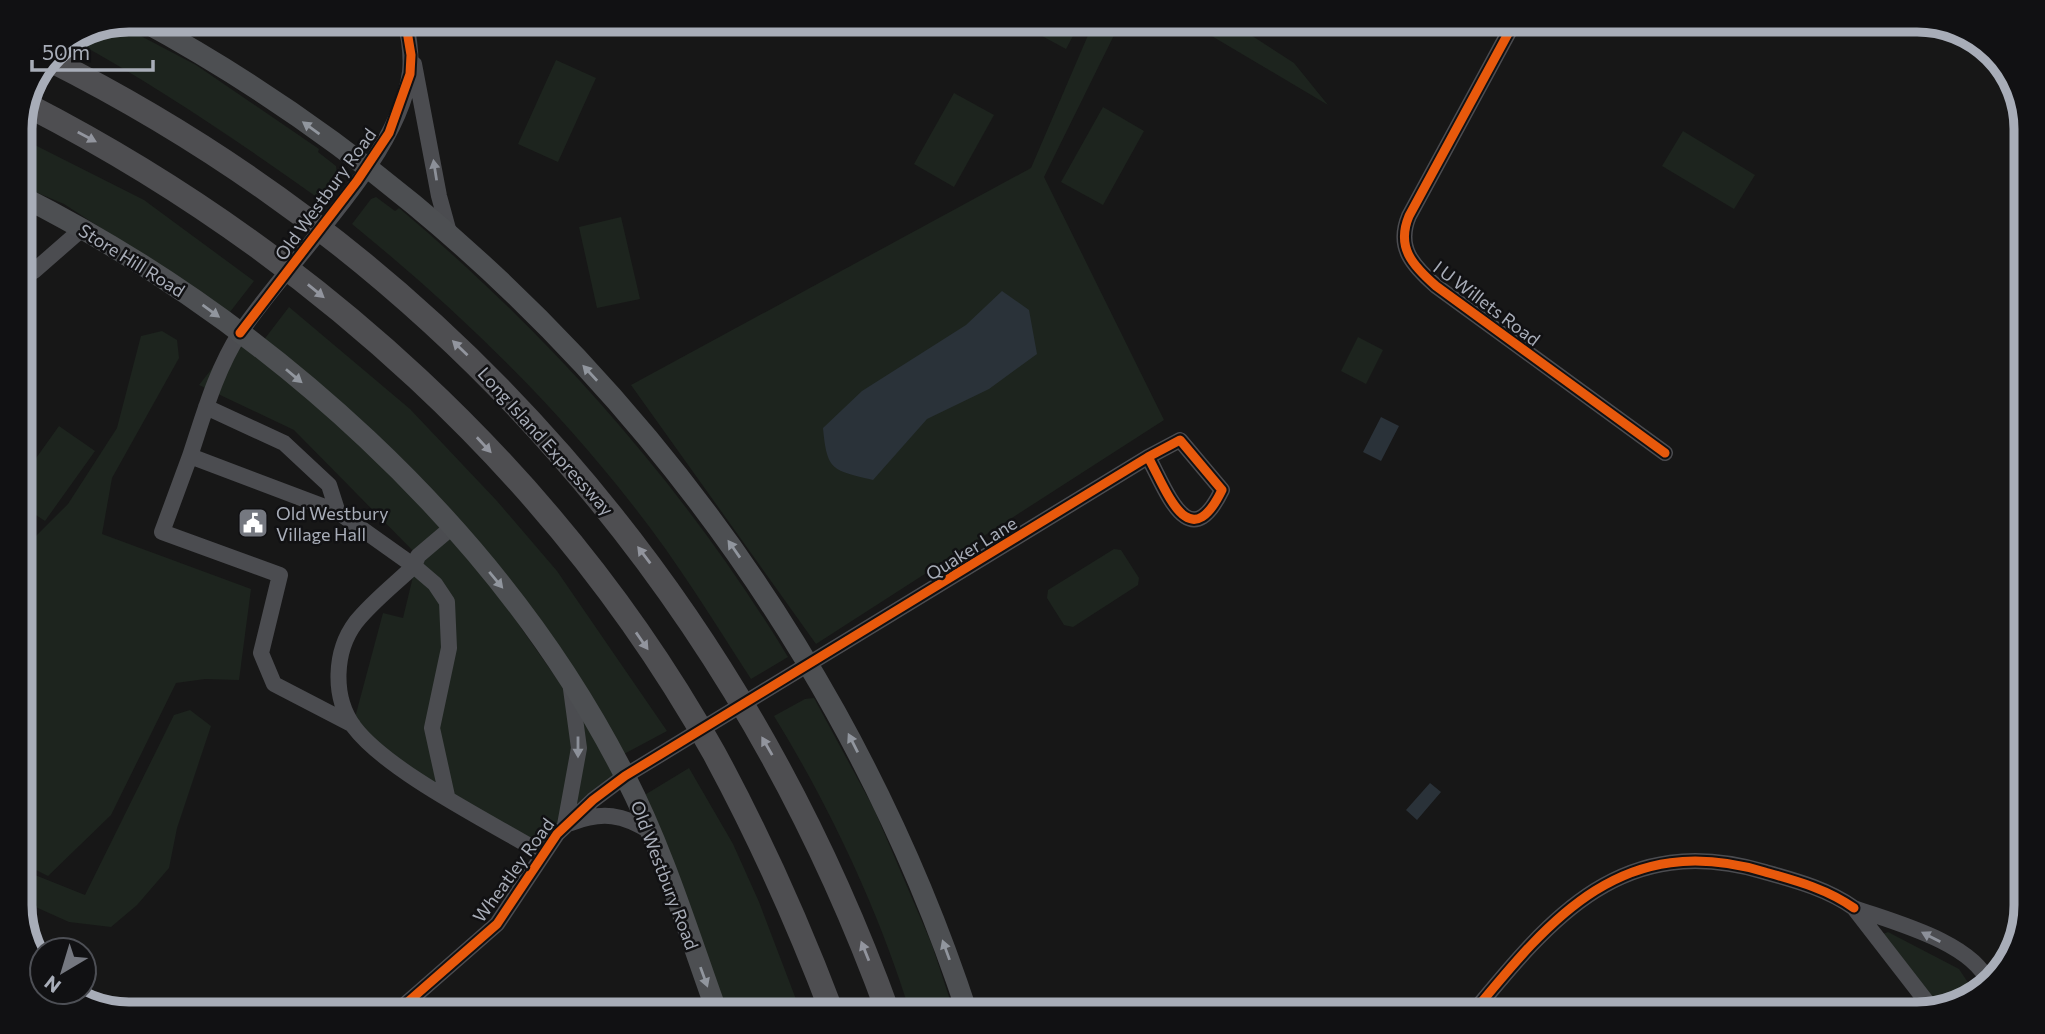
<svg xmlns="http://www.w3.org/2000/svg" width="2045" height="1034" viewBox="0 0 2045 1034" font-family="Commissioner,sans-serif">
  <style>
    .green { fill: #1d241e }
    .water { fill: #2a3239 }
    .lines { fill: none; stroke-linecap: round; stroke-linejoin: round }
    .minor { stroke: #4b4c50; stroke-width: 16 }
    .major { stroke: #4d4f52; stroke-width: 21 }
    .highway { stroke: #4e4e51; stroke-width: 24 }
    .cycleway-casing { stroke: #111113; stroke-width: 13 }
    .cycleway { stroke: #e8590c; stroke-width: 9 }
    .oneway { fill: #91969e }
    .oneway2 { fill: #92959e }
    .oneway3 { fill: #8c9099 }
    .labels { text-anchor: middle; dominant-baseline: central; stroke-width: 5; stroke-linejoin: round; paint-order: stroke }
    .street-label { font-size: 18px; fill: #a8adb8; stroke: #111113 }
    .poi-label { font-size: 18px; fill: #a8adb8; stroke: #111113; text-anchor: start }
    .rim { fill: none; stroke: #a8adb8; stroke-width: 9 }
  </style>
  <rect width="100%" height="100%" fill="#171717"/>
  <!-- green -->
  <path class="green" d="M1037 19H1082L1066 49 1031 30Z
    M1095 19H1122L1044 177 1164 420 816 644 631 385 1031 168Z
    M1183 19H1226L1294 63 1328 105Z
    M118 24 196 65 319 149 318 152 336 166 337 173 318 198C239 142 160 88 75 41Z
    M556 60 596 78 558 162 518 144Z
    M954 93 994 115 954 187 914 164Z
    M1103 107 1144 131 1103 205 1061 182Z
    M1683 131 1755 175 1734 209 1662 166Z
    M19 137 144 200 254 281 230 312 64 204 19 185Z
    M376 197 395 211 399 208C552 337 684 486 788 657L751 679C713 620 675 558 631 503 550 399 454 307 352 224L371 199Z
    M621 217 640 299 597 308 579 227Z
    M289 307 410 409 497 501 557 571 667 731 624 754 568 661 263 341Z
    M162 331 177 340 179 358 112 478 102 534 251 589 239 680 205 679 176 683 111 815 48 876 20 862 19 553 68 504 117 428 141 336Z
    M240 333 451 528 625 776 543 854 419 779 353 725 383 613 403 618 418 556 294 430 199 385Z
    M1358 337 1383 350 1366 384 1341 371Z
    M59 426 95 451 45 521 19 504V482Z
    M1114 549 1121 550 1139 578 1138 585 1073 627 1064 625 1047 598 1048 590Z
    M814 698 874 809 932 945 955 1015H911C879 911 831 809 774 716L805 699Z
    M190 710 211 726 177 828 169 868 137 905 111 927 69 922 20 900V869L85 895 174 715Z
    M689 768 733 844 759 902 802 1015H728L643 796Z
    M1888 932 1959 969 1977 996 1939 1008 1883 934Z"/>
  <!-- water -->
  <path class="water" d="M1002 291 1029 310 1037 354 989 389 927 419 873 480C833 470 827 472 823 428L862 391 966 325Z
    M1381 417 1399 426 1381 461 1363 452Z
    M1430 783 1441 792 1417 820 1406 810Z"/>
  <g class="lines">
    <!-- minor -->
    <path class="minor" d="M799 19H803
      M1516 19 1409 216C1396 247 1412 265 1436 286L1665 453
      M414 64 439 196 450 236
      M19 240 30 201
      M19 279 34 271 82 229
      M206 407 284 443 329 485 338 513
      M190 456C204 414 216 370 240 333 289 259 399 159 410 72 412 54 409 37 405 19
      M353 725 274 684 261 653 280 575 162 532 190 456 338 512 414 566C395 584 372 602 356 622 334 651 332 697 354 727 388 772 492 823 543 854
      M447 796 432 728 449 648 447 602 435 584 414 566 418 556 451 528
      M571 823C602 811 623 814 651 832
      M565 825 579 748 571 689
      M1933 1010 1854 908C1893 922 1972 942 1989 983
      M393 1015 497 924 557 834 593 800 625 776 1148 457 1180 440 1222 490C1189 558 1167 491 1148 457
      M1471 1015C1552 916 1623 830 1765 872 1797 881 1827 889 1854 908"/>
    <!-- major -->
    <path class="major" d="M139 19C528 229 831 595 968 1015
      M19 195C266 320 499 528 625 776 664 852 689 935 718 1015"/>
    <!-- highway -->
    <path class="highway" d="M48 59C446 259 738 597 889 1015
      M27 105C309 250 558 474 714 753 760 838 799 925 833 1015"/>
    <!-- cycleway casing -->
    <g class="cycleway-casing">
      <path id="cycleway" d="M1516 19 1409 216C1396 247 1412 265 1436 286L1665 453
        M240 333 357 181 389 133 410 74 411 55 405 19
        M393 1015 497 924 557 834 593 800 625 776 1148 457 1180 440 1222 490C1189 558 1167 491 1148 457
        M1471 1015C1552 916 1623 830 1765 872 1797 881 1827 889 1854 908"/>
    </g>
    <!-- cycleway -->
    <use href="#cycleway" class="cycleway"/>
  </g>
  <!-- one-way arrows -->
  <defs><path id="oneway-solid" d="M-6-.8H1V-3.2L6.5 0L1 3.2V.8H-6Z" transform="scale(1.75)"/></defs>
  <g class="oneway">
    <use href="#oneway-solid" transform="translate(311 128) rotate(-144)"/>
    <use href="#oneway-solid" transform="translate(211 311) rotate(36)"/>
    <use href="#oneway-solid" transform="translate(590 373) rotate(-133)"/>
    <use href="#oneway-solid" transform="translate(294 376) rotate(40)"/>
    <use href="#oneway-solid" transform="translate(734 549) rotate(-125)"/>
    <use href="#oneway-solid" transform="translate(496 580) rotate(50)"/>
    <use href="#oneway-solid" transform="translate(853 743) rotate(-117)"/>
    <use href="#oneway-solid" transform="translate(946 950) rotate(-110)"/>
    <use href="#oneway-solid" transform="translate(704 977) rotate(70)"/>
  </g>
  <g class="oneway2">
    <use href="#oneway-solid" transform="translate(87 137) rotate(28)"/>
    <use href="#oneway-solid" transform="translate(316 291) rotate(39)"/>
    <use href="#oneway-solid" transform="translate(460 348) rotate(-136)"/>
    <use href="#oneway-solid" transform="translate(484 445) rotate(47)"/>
    <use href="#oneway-solid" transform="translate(644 555) rotate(-127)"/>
    <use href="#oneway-solid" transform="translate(642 641) rotate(55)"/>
    <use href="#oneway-solid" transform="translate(767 746) rotate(-120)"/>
    <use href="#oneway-solid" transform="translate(865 951) rotate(-112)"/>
  </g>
  <g class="oneway3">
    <use href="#oneway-solid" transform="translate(435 170) rotate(-99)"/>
    <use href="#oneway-solid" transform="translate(578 747) rotate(90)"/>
    <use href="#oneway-solid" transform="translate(1931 937) rotate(-153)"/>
  </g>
  <!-- icons -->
  <defs>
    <g id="civic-square" transform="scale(1.575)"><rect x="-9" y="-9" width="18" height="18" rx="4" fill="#757880" stroke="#111113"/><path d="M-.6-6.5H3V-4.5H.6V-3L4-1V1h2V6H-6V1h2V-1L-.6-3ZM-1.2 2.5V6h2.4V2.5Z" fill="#fff"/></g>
  </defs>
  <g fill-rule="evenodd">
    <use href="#civic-square" x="253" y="523"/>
  </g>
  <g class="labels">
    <!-- street labels -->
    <g class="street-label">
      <text transform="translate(325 194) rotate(-54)">Old Westbury Road</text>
      <text transform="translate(132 260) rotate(32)">Store Hill Road</text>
      <text transform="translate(1487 303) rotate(37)">I U Willets Road</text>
      <text transform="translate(546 441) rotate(48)">Long Island Expressway</text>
      <text transform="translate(971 548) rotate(-32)">Quaker Lane</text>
      <text transform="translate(513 870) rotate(-54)">Wheatley Road</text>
      <text transform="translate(665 875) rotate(69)">Old Westbury Road</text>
    </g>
    <!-- poi labels -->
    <g class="poi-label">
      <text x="276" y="513">Old Westbury<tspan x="276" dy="21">Village Hall</tspan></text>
    </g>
  </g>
  <!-- crop -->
  <path d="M0 0H2045V1034H0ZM129 32H1917A97 97 0 0 1 2014 129V905A97 97 0 0 1 1917 1002H129A97 97 0 0 1 32 905V129A97 97 0 0 1 129 32Z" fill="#111113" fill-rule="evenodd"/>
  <path class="rim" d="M129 32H1917A97 97 0 0 1 2014 129V905A97 97 0 0 1 1917 1002H129A97 97 0 0 1 32 905V129A97 97 0 0 1 129 32Z"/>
  <!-- north arrow -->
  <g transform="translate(63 971) rotate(218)"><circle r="33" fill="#111113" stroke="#4d4f55" stroke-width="2"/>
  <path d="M0-5L12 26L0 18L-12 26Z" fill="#757880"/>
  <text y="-10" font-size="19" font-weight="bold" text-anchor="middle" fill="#a8adb8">N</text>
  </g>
  <!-- scale -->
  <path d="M32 60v10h121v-10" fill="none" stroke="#a8adb8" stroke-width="3.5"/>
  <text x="42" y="60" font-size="21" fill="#a8adb8" stroke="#111113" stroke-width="5" paint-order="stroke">50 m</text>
</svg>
